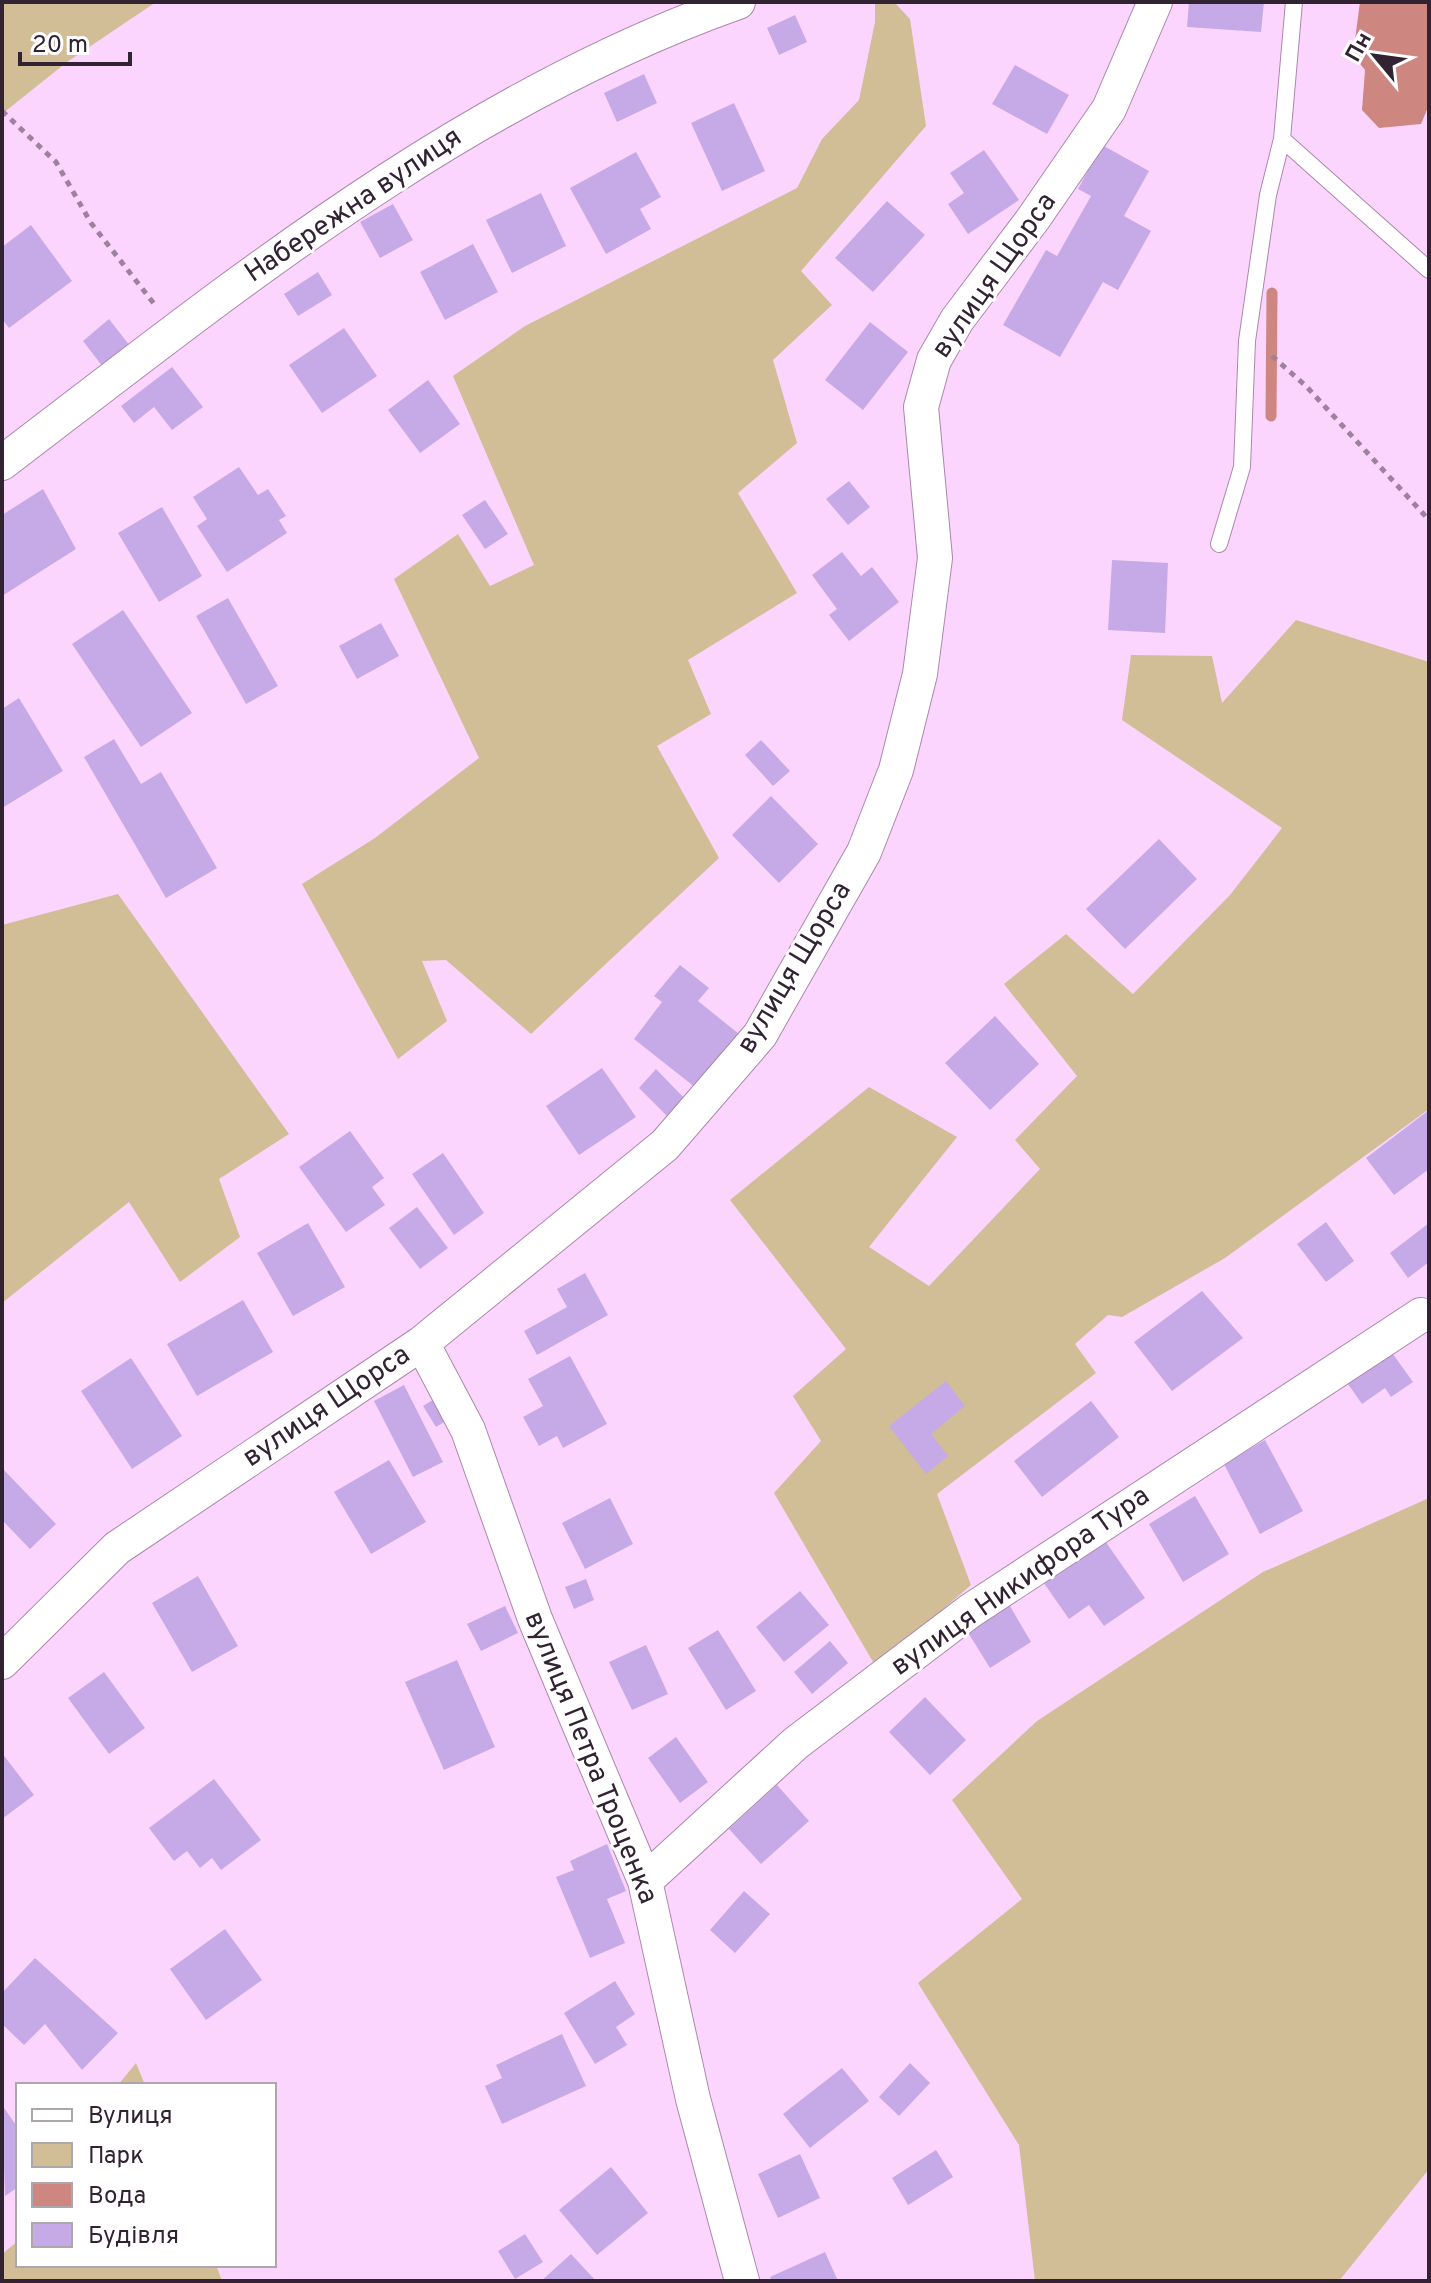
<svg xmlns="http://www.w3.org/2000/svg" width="1431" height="2283" viewBox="0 0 1431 2283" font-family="Overpass,sans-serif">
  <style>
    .green { fill: #d1bd96 }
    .water { fill: #ce8680 }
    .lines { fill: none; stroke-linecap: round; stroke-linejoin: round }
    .stream { stroke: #ce8680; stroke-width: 11 }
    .building { fill: #c6aae7 }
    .lane-casing { stroke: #ab87ad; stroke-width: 18 }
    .street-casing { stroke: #ab87ad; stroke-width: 36 }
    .path { stroke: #9d819e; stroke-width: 5; stroke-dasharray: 6 6; stroke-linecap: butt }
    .lane { stroke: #fff; stroke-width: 16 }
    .street { stroke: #fff; stroke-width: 34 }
    .labels { text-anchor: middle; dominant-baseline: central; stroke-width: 6; stroke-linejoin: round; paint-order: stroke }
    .street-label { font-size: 28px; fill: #322332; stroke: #fff }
  </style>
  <rect width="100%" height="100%" fill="#fcd5fe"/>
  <!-- green -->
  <path class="green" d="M2 2H156L67 62 2 114Z
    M875 2H894L910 19 926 126 801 271 832 305 773 360 797 443 738 493 797 593 688 660 711 714 657 746 719 858 531 1034 446 960 422 961 447 1021 398 1059 302 884 375 838 479 758 394 579 458 534 490 586 534 565 453 376 525 326 797 188 822 139 859 100 875 22Z
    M1296 620 1429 662V1109L1225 1258 1122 1317 1108 1315 1075 1344 1096 1373 937 1494 971 1585 876 1667 774 1493 821 1441 793 1396 846 1349 730 1200 869 1087 957 1137 869 1247 929 1286 1040 1169 1015 1140 1077 1076 1004 984 1066 934 1133 994 1230 895 1282 828 1122 720 1131 655 1212 656 1222 703Z
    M118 894 289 1134 219 1179 240 1237 180 1282 129 1202 2 1303V925Z
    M1429 1498V2169L1339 2281H1035L1019 2145 918 1983 1022 1899 952 1800 1037 1721 1263 1572Z
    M136 2063 145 2085H118Z
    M18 2241V2265H216L222 2281H2V2254Z"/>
  <!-- water -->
  <path class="water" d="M1360 2 1429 4V105L1421 124 1379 128 1362 110 1365 70 1353 55Z"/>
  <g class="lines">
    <!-- stream -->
    <path class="stream" d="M1271 416 1272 293"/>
  </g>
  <!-- building -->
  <path class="building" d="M1189 2H1264L1261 32 1187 27Z
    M795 15 807 42 779 55 767 28Z
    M1015 65 1069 95 1047 134 992 104Z
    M644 74 657 103 617 122 604 93Z
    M734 103 765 171 722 191 691 123Z
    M1102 145 1149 171 1124 216 1151 231 1118 290 1103 282 1060 357 1003 325 1046 250 1057 256 1091 196 1078 189Z
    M984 150 1019 200 968 234 948 204 964 193 950 173Z
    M636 152 661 197 640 209 651 229 606 254 570 188Z
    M541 193 566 246 512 273 486 220Z
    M887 201 925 235 873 292 835 258Z
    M393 204 413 240 380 258 360 222Z
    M31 225 72 281 9 328 2 319V247Z
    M473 244 498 292 445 320 420 272Z
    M318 272 332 295 298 316 284 294Z
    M109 319 130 346 103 367 83 341Z
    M870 322 908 352 863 410 825 380Z
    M344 328 377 376 322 413 289 365Z
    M172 367 203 407 172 430 154 407 134 423 121 406Z
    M428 380 460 424 420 453 388 410Z
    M239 467 258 495 268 489 286 516 279 520 287 533 227 572 197 526 207 519 193 497Z
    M849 481 870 507 848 525 826 499Z
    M43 489 76 549 2 596V515Z
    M485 500 508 534 485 549 462 515Z
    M162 507 202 576 159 602 118 533Z
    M842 552 861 576 872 567 899 602 849 641 829 615 837 609 812 575Z
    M1112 560 1168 563 1165 633 1108 630Z
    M228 598 278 686 246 704 196 616Z
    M123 610 192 713 141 747 72 644Z
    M381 623 399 656 357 679 339 646Z
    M19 698 63 771 2 808V709Z
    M114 739 141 784 161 772 217 868 166 898 84 757Z
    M761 740 790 771 773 786 745 755Z
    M771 796 818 844 779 883 732 835Z
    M1159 839 1197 879 1125 949 1086 909Z
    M680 965 709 988 698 1001 739 1034 696 1088 634 1039 662 1002 654 996Z
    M995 1016 1039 1064 990 1110 945 1063Z
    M602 1068 636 1117 579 1155 546 1106Z
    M656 1069 686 1100 668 1117 639 1088Z
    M1429 1110V1169L1394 1195 1366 1158Z
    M350 1131 384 1178 372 1187 385 1205 346 1232 299 1167Z
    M443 1153 484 1213 454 1235 412 1174Z
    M417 1207 448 1248 420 1269 389 1228Z
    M1326 1222 1354 1261 1326 1282 1297 1244Z
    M308 1223 345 1287 293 1316 257 1253Z
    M1429 1223V1262L1408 1278 1390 1253Z
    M585 1273 608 1315 537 1355 524 1331 567 1307 557 1289Z
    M1202 1291 1243 1338 1172 1391 1134 1342Z
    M243 1300 273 1352 197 1396 167 1344Z
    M1385 1343 1413 1382 1391 1397 1385 1388 1362 1404 1341 1374Z
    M570 1356 607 1424 563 1448 557 1436 539 1446 523 1417 543 1406 528 1379Z
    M131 1358 182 1436 132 1469 81 1391Z
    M946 1381 965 1406 931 1434 948 1456 926 1474 889 1426Z
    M404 1385 443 1462 413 1477 374 1401Z
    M439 1396 452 1417 436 1427 423 1406Z
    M1091 1401 1119 1437 1042 1497 1014 1461Z
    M1265 1440 1303 1511 1260 1534 1224 1464Z
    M389 1460 426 1522 371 1554 334 1492Z
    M2 1468 56 1524 30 1549 2 1520Z
    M1195 1496 1229 1554 1183 1582 1149 1524Z
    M610 1498 633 1544 585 1569 562 1523Z
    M1103 1538 1145 1598 1104 1626 1089 1605 1069 1619 1039 1576Z
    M198 1576 238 1646 192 1672 152 1603Z
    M586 1579 594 1600 574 1609 565 1587Z
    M800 1591 829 1625 784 1662 756 1627Z
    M1007 1601 1031 1642 990 1668 964 1626Z
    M505 1606 518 1633 481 1651 467 1624Z
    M718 1630 756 1691 726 1710 688 1648Z
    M830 1641 848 1663 812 1694 794 1672Z
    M646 1645 668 1694 632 1710 609 1662Z
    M457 1660 495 1747 444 1770 405 1682Z
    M104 1672 145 1728 109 1754 68 1698Z
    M925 1697 966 1740 930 1775 889 1732Z
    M676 1737 708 1782 680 1803 648 1758Z
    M2 1753 34 1795 2 1819Z
    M214 1779 261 1840 221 1870 212 1858 200 1868 187 1851 174 1861 149 1828Z
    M777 1785 809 1821 761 1864 729 1829Z
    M607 1844 626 1891 607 1899 625 1943 590 1958 556 1877 574 1870 570 1861Z
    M744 1891 770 1914 735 1953 710 1930Z
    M225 1929 262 1980 206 2020 170 1969Z
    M35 1958 118 2033 82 2070 45 2024 24 2045 2 2024V1993Z
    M615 1981 635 2014 616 2027 627 2045 595 2064 564 2013Z
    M562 2034 586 2086 502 2124 485 2086 502 2078 496 2065Z
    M910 2063 930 2083 899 2116 879 2097Z
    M842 2068 869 2101 810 2148 783 2114Z
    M2 2105 18 2128V2187L5 2196Z
    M936 2150 953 2177 908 2205 892 2178Z
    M800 2154 820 2198 778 2218 758 2174Z
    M611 2167 648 2213 597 2255 559 2210Z
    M525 2234 543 2262 515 2279 498 2251Z
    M825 2252 838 2281H772L770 2277Z
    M571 2254 596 2281H541Z"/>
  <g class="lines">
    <!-- lane casing -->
    <g class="lane-casing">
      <path id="lane" d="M1294 2 1282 139 1429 270
        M1219 544 1242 467 1247 341 1268 195 1282 139"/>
    </g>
    <!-- street casing -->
    <g class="street-casing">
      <path id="street" d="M2 463C233 287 461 100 738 2
        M422 1343 468 1430 535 1619 645 1881 693 2099 742 2281
        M2 1662 117 1548 422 1343 665 1145 760 1035 864 852 896 770 920 674 935 558 921 407 934 360 957 320 1033 219 1109 109 1155 2
        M645 1881 796 1743 970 1611 1421 1315"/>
    </g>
    <!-- path -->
    <path class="path" d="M2 111 56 162 91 223 155 305
      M1272 356 1306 386 1429 520"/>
    <!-- lane -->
    <use href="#lane" class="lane"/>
    <!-- street -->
    <use href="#street" class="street"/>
  </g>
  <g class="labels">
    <!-- street labels -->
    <g class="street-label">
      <text transform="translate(354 206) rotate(-34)">Набережна вулиця</text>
      <text transform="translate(995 276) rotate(-55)">вулиця Щорса</text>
      <text transform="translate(795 968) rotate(-59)">вулиця Щорса</text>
      <text transform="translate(327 1407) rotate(-34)">вулиця Щорса</text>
      <text transform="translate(1021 1582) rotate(-35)">вулиця Никифора Тура</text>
      <text transform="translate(590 1758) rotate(68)">вулиця Петра Троценка</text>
    </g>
  </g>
  <!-- border -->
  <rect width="1431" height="2283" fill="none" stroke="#322332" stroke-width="8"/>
  <!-- legend -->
  <rect x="16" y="2083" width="260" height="184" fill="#ffffff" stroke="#ada7ad" stroke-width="2"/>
  <rect x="32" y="2109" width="40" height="12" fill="#ffffff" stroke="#ada7ad" stroke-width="2"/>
  <text x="88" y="2123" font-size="24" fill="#322332">Вулиця</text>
  <rect x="32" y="2143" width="40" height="24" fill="#d1bd96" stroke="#ada7ad" stroke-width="2"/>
  <text x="88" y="2163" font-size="24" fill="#322332">Парк</text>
  <rect x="32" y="2183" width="40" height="24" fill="#ce8680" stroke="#ada7ad" stroke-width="2"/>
  <text x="88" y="2203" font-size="24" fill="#322332">Вода</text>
  <rect x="32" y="2223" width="40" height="24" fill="#c6aae7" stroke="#ada7ad" stroke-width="2"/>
  <text x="88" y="2243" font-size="24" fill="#322332">Будівля</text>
  <!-- north arrow -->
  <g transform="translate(1375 56) rotate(299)" stroke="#ffffff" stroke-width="6" paint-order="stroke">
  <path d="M0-6L14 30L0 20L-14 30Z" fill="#322332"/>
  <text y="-12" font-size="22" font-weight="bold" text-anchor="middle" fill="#322332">Пн</text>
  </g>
  <!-- scale -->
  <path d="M20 52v12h110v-12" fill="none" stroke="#322332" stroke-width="4"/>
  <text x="32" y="52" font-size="24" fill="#322332" stroke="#ffffff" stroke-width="6" paint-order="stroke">20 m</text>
</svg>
